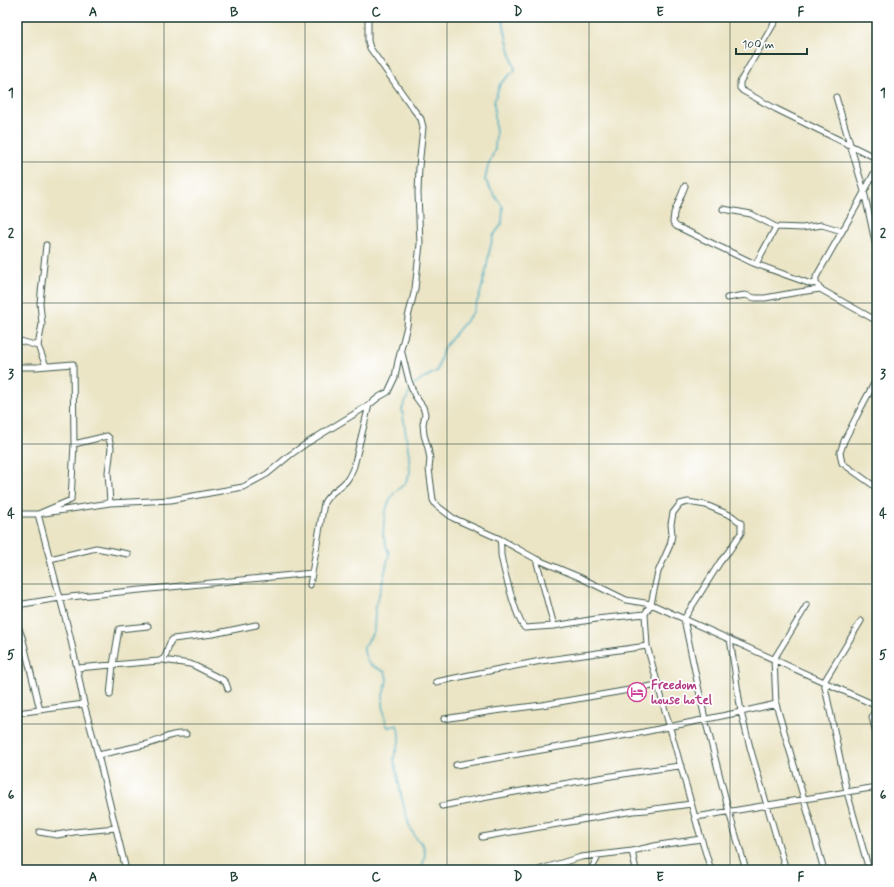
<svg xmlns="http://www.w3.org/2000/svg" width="894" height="887" viewBox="0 0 894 887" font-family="Mynerve,sans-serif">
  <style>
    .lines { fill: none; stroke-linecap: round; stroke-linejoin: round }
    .stream { stroke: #41aac1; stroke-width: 1.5 }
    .minor-casing { stroke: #3e564a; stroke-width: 7 }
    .minor { stroke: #fff; stroke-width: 5 }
    .grid { fill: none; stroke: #1f3d34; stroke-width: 1; stroke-opacity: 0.55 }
    .labels { text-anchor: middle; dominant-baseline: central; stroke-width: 3.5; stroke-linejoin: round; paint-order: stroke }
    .hotel-label { font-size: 13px; font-weight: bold; fill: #b23c85; stroke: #fff; text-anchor: start }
    .neatline { fill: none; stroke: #1f3d34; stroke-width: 1.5 }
    .grid-label { font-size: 13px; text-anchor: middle; font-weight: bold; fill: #1f3d34 }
  </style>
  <rect width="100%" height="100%" fill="#fff"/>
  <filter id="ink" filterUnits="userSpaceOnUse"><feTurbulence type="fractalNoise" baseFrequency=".025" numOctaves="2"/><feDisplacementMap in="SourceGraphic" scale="8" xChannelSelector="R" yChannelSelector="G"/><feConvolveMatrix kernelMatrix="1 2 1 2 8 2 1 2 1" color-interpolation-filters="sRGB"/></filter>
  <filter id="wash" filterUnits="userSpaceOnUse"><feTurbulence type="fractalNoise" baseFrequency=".012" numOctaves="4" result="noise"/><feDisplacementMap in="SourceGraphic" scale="16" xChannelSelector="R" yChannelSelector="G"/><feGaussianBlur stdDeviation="0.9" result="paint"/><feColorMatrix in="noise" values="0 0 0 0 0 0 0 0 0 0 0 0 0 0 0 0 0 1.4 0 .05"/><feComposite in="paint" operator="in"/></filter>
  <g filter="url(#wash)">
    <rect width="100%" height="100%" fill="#ebe5c6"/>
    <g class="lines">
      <!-- stream -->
      <path class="stream" d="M413 385 420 380 437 371 443 349 473 312 480 294 486 271 489 253 493 236 502 224 503 207 493 193 485 180 488 166 495 149 496 135 494 102 500 84 515 70 507 40 502 17
        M411 389 402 409 409 455 410 473 405 483 394 493 389 501 385 513 383 535 389 554 384 576 375 610 374 631 364 647V652L367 660 369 664 385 672 387 678 386 686 383 695V704L386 724 388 727H390L397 725C399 730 400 740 398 746 396 751 394 754 394 759L402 799 409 825 416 838 423 845 425 853 422 870"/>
    </g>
  </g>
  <g filter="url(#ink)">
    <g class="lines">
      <!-- minor casing -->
      <g class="minor-casing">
        <path id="minor" d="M777 18 740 82V88L743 91 776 109 872 156H877
          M836 97 864 191 877 251
          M877 168 856 207 816 277V283L820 289 877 321
          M685 186 674 213 673 222 676 226 753 263 811 284 816 283
          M723 209 751 214 776 227
          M756 264 776 227 802 228 822 225 842 231
          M727 298 745 295 755 298H765L793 293 820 289
          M17 340 38 346 46 366
          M38 346 42 324 40 303 46 245
          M401 349 409 381 415 396 423 407 425 414 423 424 424 435 428 448 430 459 429 469 433 500 436 505 453 518 500 539 536 559 579 577 626 600 651 604 877 706 872 717 877 737
          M17 367H36L73 364 74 444 71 500 38 514 70 636 77 668 159 661C170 658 165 645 173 639L213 634 256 625
          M877 378 863 404 844 441 840 453 842 463 877 488
          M74 444 107 436 109 438 111 448 108 472 110 503
          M17 514H38L110 503 171 500 243 487 267 474 290 455 307 443 369 405
          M500 539C501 544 501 550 501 555 503 567 517 622 525 628L554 626 596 619 645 614
          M50 559 96 548 128 554
          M536 559 554 626
          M310 585 324 503C329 492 340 489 347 480 350 476 352 471 354 466L369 405 379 397 388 392 395 377 398 361 407 326 408 317 415 289 420 244 418 193 419 167 423 127 421 119 414 110 370 48 368 41V17
          M17 605 60 598 312 573
          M807 605 774 659 776 704 804 799 824 870
          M861 621 824 682 847 792 869 870
          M17 623 23 640
          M730 639 741 712 751 751 786 870
          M17 641 23 640 40 710
          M163 660 190 664 195 666 223 680 226 683 228 689
          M77 668 84 704 98 755 126 870
          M436 682 484 672 541 661 647 646
          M110 695 113 665 119 629 148 626
          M17 713 84 704
          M444 719 494 711 542 705 658 685
          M98 755 148 744C163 740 169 733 186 734
          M456 765 639 733 741 712 776 704
          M442 806C484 797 526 790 569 783 606 777 643 770 681 766
          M696 817 877 787
          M39 832 57 835 74 832 116 828
          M482 837 633 811 647 810 691 804
          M632 851 636 870
          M541 869 581 857 632 851 659 845 701 839
          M593 870V866L599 855
          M711 870 698 828 647 646 645 614 651 604 658 572 670 545 672 535 671 524 673 513 680 504 688 502 706 505 732 516 741 523V533L729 551 720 562 684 619 705 719 729 812 746 870"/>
      </g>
      <!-- minor -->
      <use href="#minor" class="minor"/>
    </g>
  </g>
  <!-- grid -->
  <path class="grid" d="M164 17V870M305 17V870M447 17V870M589 17V870M730 17V870M17 162H877M17 303H877M17 444H877M17 584H877M17 724H877"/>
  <!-- icons -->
  <defs>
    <g id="hotel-ring" transform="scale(1)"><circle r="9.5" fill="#fff" stroke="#d1479c" stroke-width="1.5"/><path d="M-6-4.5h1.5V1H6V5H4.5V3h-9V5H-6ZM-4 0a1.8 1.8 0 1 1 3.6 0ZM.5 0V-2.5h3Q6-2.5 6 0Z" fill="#d1479c"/></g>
  </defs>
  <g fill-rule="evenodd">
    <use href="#hotel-ring" x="637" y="692"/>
  </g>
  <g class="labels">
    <!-- hotel labels -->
    <g class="hotel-label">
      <text x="651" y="685">Freedom<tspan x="651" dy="15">house hotel</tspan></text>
    </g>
  </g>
  <!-- margin -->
  <rect width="894" height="887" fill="none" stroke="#fff" stroke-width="44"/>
  <!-- scale -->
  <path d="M736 48v6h71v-6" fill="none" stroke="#1f3d34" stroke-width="2"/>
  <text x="742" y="48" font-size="12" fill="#1f3d34" stroke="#ffffff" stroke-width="3" paint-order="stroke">100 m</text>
  <rect x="22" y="22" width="850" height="843" class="neatline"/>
  <g class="grid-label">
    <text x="93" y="16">A</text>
    <text x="234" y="16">B</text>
    <text x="376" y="16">C</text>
    <text x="518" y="16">D</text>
    <text x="660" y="16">E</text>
    <text x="801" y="16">F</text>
    <text x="11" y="97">1</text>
    <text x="883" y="97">1</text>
    <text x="11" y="237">2</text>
    <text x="883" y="237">2</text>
    <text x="11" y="378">3</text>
    <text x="883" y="378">3</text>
    <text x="11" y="518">4</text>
    <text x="883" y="518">4</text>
    <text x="11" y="659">5</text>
    <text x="883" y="659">5</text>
    <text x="11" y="799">6</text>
    <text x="883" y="799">6</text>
    <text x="93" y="881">A</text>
    <text x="234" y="881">B</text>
    <text x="376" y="881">C</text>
    <text x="518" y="881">D</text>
    <text x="660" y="881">E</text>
    <text x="801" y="881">F</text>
  </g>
</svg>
